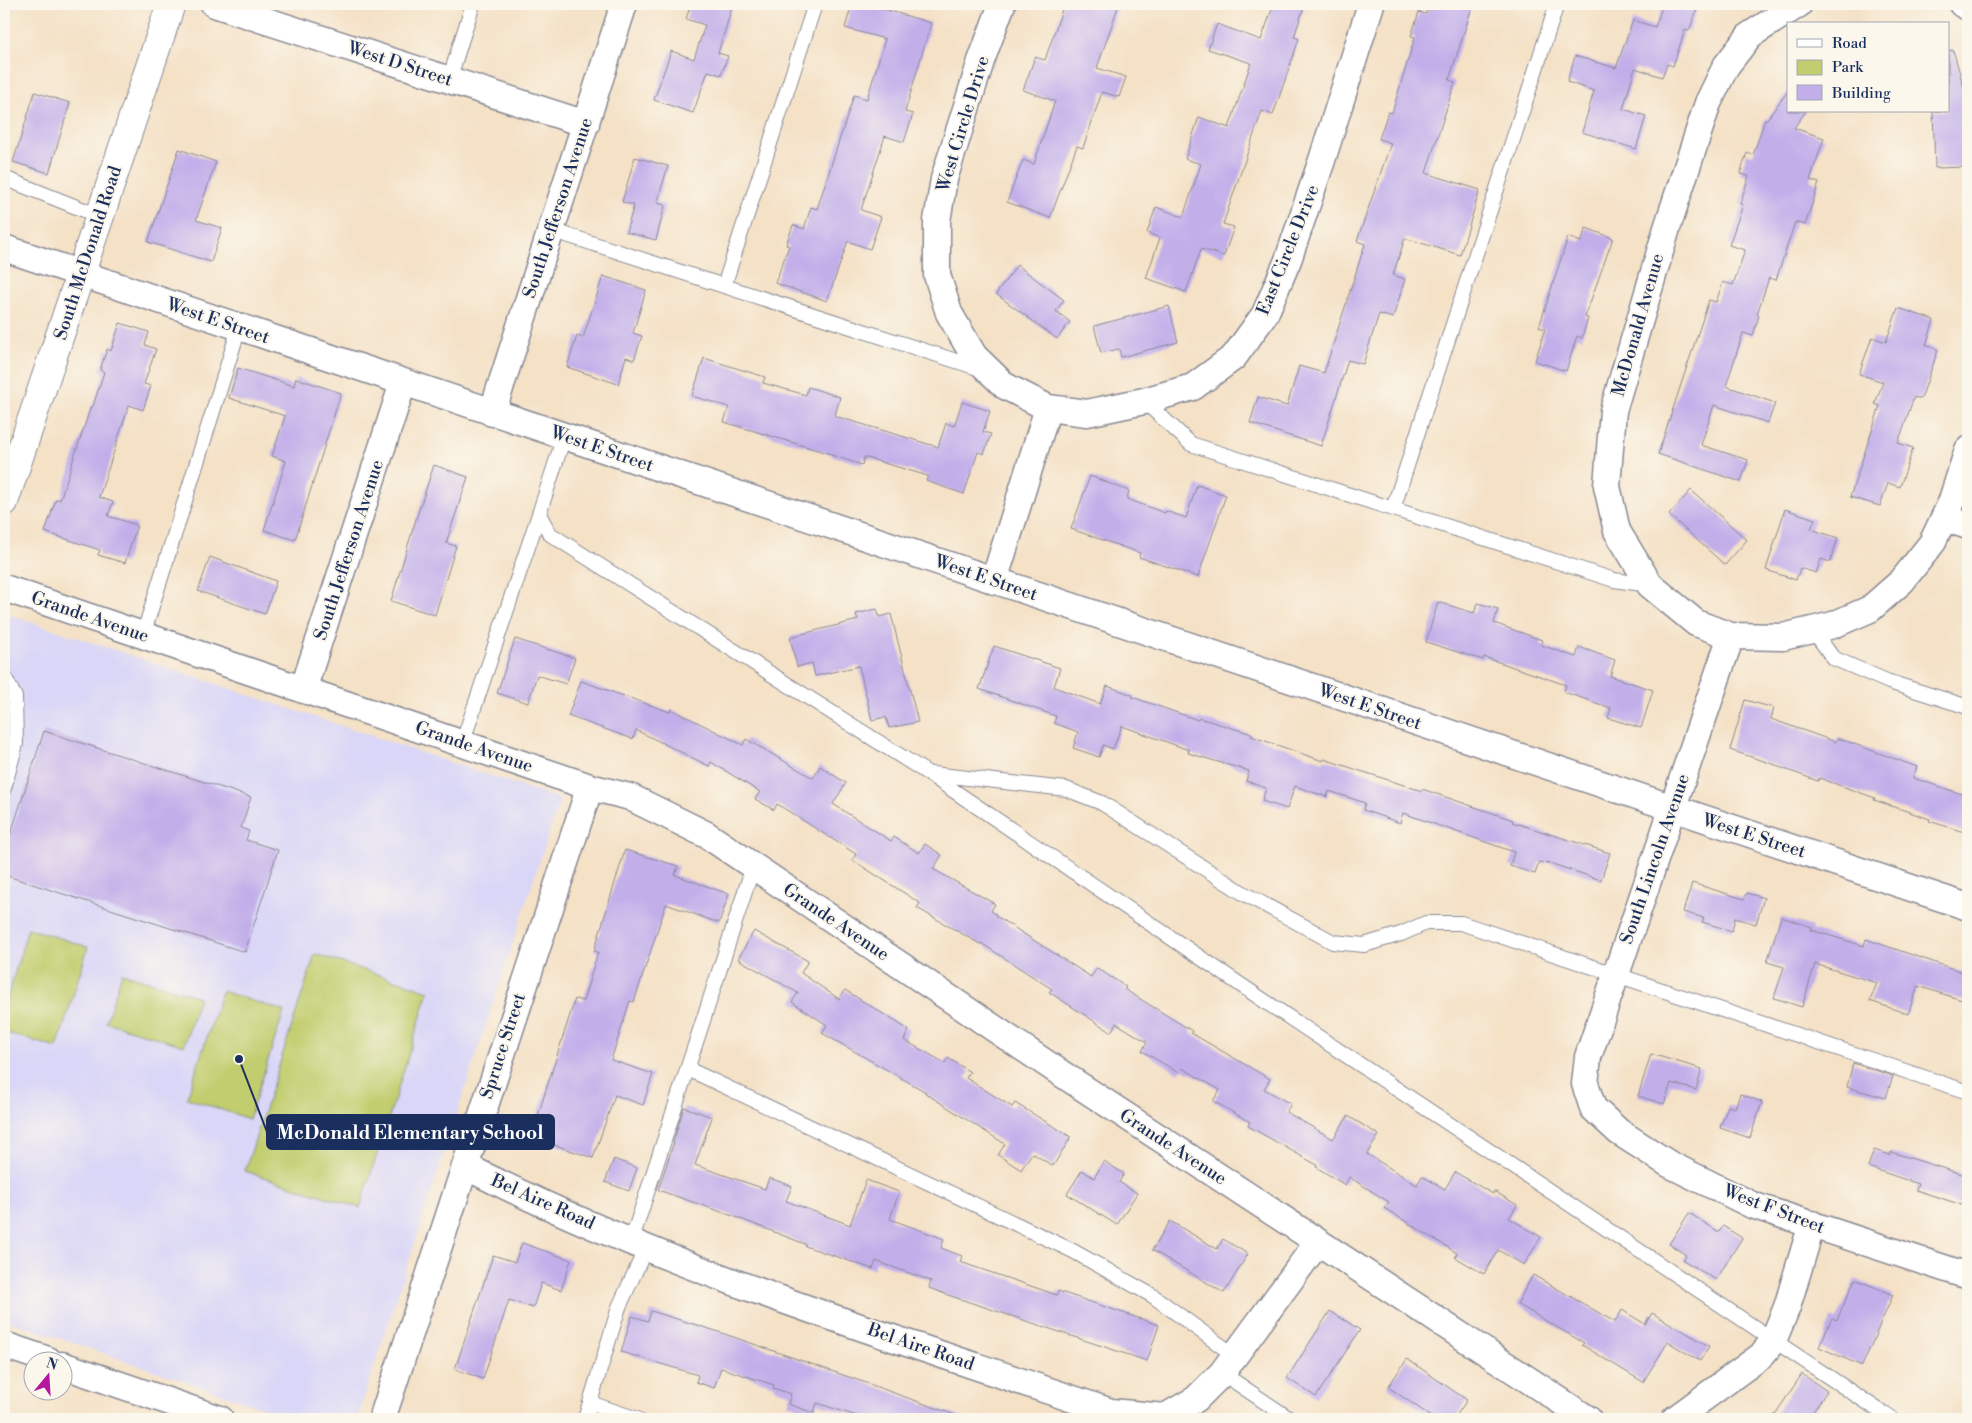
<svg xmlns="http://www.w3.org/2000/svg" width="1972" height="1423" viewBox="0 0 1972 1423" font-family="'Libre Bodoni',serif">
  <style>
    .built { fill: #d9d6f7 }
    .green { fill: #c1cd6e; stroke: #6e7e66 }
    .building { fill: #c2afea }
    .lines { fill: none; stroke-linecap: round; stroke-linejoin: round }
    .service-casing { stroke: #888892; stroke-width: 16 }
    .minor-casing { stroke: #888892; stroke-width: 29 }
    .tertiary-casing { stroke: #888892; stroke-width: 30 }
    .service { stroke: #fff; stroke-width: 14 }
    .minor { stroke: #fff; stroke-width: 26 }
    .tertiary { stroke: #fff; stroke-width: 28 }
    .labels { text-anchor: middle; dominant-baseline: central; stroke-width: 4; stroke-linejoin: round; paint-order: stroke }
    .street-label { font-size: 18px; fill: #1b2f5e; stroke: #fbf7ec }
    .leader { fill: none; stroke: #1b2f5e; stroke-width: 2 }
    .callout-dot { fill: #1b2f5e; stroke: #fbf7ec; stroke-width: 2 }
    .callout { fill: #1b2f5e; stroke: #1b2f5e; stroke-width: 2 }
    .callout-label { font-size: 19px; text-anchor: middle; font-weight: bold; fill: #fff }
  </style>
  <rect width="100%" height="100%" fill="#fbf7ec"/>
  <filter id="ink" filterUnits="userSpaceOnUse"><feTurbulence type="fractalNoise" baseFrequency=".02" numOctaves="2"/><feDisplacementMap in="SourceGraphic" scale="10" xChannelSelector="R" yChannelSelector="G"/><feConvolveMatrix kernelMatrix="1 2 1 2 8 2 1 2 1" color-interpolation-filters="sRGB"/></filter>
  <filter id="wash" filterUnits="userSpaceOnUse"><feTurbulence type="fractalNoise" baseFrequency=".0096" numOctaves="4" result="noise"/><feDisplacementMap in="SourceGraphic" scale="20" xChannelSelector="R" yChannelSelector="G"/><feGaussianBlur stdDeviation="1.12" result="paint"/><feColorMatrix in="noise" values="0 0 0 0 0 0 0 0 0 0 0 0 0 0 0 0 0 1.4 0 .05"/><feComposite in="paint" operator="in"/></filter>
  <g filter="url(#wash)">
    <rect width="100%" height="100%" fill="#f4e1c6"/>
    <!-- built -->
    <path class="built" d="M4 613 560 799 357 1419H295L4 1319Z"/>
    <!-- green -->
    <path class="green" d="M28 928 88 947 57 1048 4 1032V1010Z
      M315 954 429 991 360 1208 245 1171Z
      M122 973 199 997 184 1046 106 1022Z
      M222 991 284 1011 249 1119 187 1098Z"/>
    <g id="blocks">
      <!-- building -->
      <path class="building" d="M691 4H733L718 53 728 56 721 75 708 71 693 113 654 100 671 51 694 59 705 25 686 19Z
        M852 4H867L931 23 905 112 913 114 904 142 885 136 861 210 881 217 870 249 848 241 827 301 775 283 789 246 786 245 793 225 804 229 811 207 817 209 854 95 867 99 885 39 845 28Z
        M1064 4H1119L1097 68 1126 77 1119 97 1102 92 1083 148 1077 146 1050 218 1007 202 1023 160 1034 164 1055 101 1023 90 1035 57 1045 60Z
        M1274 4H1305L1294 37 1299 39 1273 115 1262 111 1223 224 1234 227 1224 256 1201 249 1186 292 1146 278 1160 238 1147 233 1156 207 1183 217 1201 164 1185 159 1199 117 1229 128 1251 63 1208 49 1217 24 1261 40Z
        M1429 4H1473L1449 80 1455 82 1426 173 1480 190 1460 255 1405 238 1393 275 1405 279 1393 318 1379 314 1363 364 1348 360 1321 446 1250 423 1258 397 1287 406 1299 366 1324 373 1365 244 1357 241 1391 143 1379 139 1388 112 1392 113 1415 37 1411 36 1419 12 1426 14Z
        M1663 4H1699L1689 31 1685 30 1673 66 1667 64 1662 77 1635 68 1623 109 1646 116 1636 149 1582 132 1594 91 1567 82 1575 56 1616 68 1633 20 1655 27Z
        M1953 50 1968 101V167L1935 168 1933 111H1948V51Z
        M1788 91V111H1806L1794 128 1824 138 1810 180 1819 183 1805 225 1795 222 1776 280 1769 278 1757 314 1759 315 1753 336 1743 333 1726 386 1775 403 1768 423 1714 405 1701 445 1748 460 1741 482 1658 454 1709 300 1716 302 1723 282 1733 285 1745 250 1729 245 1743 205 1740 204 1749 176 1740 174 1747 153 1753 155 1765 119H1767Z
        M35 92 70 103 49 173 13 162Z
        M179 149 216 162 196 220 222 228 211 262 148 242Z
        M635 157 668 166 657 203 665 205 656 240 626 232 634 205 622 202Z
        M1586 228 1613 238 1585 317 1588 318 1582 338 1577 336 1566 371 1535 361 1545 329 1539 327 1568 237 1581 242Z
        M1017 265 1064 300 1056 311 1070 322 1057 339 996 294Z
        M603 276 646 290 633 333 642 336 634 360 626 357 618 384 567 367 577 336 583 338Z
        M1169 306 1178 342 1121 357 1119 349 1101 353 1094 326Z
        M1898 308 1934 320 1926 345 1938 350 1921 399 1914 397 1898 443 1913 448 1900 487 1888 483 1880 506 1850 497 1880 406 1875 404 1883 382 1859 374 1872 337 1886 342Z
        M120 323 149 332 145 345 156 349 144 384 151 386 143 410 129 405 99 497 113 502 108 516 137 525 125 563 98 555 100 550 45 532 56 499 60 500 91 406H93L104 372 100 370 107 349 111 351Z
        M704 358 765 377 763 383 806 395 808 387 840 397 835 416 938 447 946 423 954 426 962 402 990 411 983 432 991 434 984 454 978 452 964 494 926 481 928 476 864 457 862 465 831 455V454L724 422 729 407 692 396Z
        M238 368 294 386 296 378 341 393 295 540 264 530 286 461 272 456 285 416 229 398Z
        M434 465 468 477 446 543 456 546 435 615 391 601 416 519Z
        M1090 476 1129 491 1127 499 1165 513 1166 511 1186 518 1197 485 1226 495 1198 577 1139 557 1140 553 1071 529Z
        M1691 490 1747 540 1725 565 1669 515Z
        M1785 509 1815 519 1811 529 1838 538 1830 562 1821 559 1816 573 1800 568 1796 580 1766 570Z
        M210 557 276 581 265 614 198 591Z
        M1438 602 1474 613 1478 603 1498 609 1494 623 1542 640 1541 645 1576 657 1579 647 1615 660 1610 676 1653 690 1641 728 1608 718 1611 708 1564 692 1566 685 1484 657 1483 660 1426 642Z
        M877 609 879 617 891 614 918 722 889 728 886 717 872 720 859 666 815 676 812 663 797 667 790 637 858 620 856 614Z
        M515 639 575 658 566 684 537 675 528 703 497 693Z
        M994 646 1060 668 1054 687 1100 704 1107 686 1133 695 1132 697 1198 720 1199 718 1252 734 1251 736 1323 761 1324 759 1422 791V789L1513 820 1512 822 1610 853 1601 880 1546 862V864L1539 862 1535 874 1510 866 1514 852 1403 813 1400 823 1363 810 1365 803 1329 791 1327 797 1295 786 1287 809 1262 801 1266 788 1246 781 1249 771 1188 753 1189 750 1122 726 1113 749 1103 745 1099 757 1073 748 1078 732 1054 723 1056 716 979 689Z
        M581 681 670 712 671 709 743 745 746 739 813 778 820 766 846 783 833 804 891 841 894 837 919 853 925 844 942 855 933 869 995 904 991 911 997 915 996 916 1091 977 1097 968 1126 987 1124 989 1192 1031 1191 1033 1270 1079 1264 1089 1291 1104 1286 1112 1333 1139 1348 1116 1379 1135 1367 1154 1417 1185 1422 1176 1445 1189 1455 1172 1493 1194 1494 1191 1517 1205 1509 1218 1541 1237 1524 1265 1498 1250 1484 1274 1455 1257 1457 1253 1384 1208 1389 1202 1349 1177 1345 1185 1316 1167 1317 1165 1248 1126 1250 1122 1213 1101 1220 1090 1182 1068 1179 1073 1142 1051 1147 1042 1116 1023 1111 1032 1049 992 1052 989 981 943 980 944 917 908 920 903 852 860 856 854 777 804 774 810 755 799 760 792 711 762 709 766 636 730 633 739 568 716Z
        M1745 700 1774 708 1771 719 1836 742 1838 738 1917 767 1913 778 1968 796V820L1964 832 1929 821 1930 819 1874 800 1875 798 1819 778 1818 781 1776 766V765L1730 750Z
        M44 731 251 797 241 828 249 831 246 840 278 850 245 952 4 875V855Z
        M625 850 678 866 675 875 729 894 719 923 666 904 634 1002 630 1001 611 1060 653 1074 643 1105 615 1095 593 1158 531 1137 575 999 583 1001 598 952 594 951Z
        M1692 883 1744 899 1747 893 1764 898 1756 924 1735 918 1732 931 1702 922 1704 918 1683 912Z
        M1781 917 1812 927 1811 930 1864 946 1866 939 1968 974V1002L1918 986 1908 1014 1870 1001 1877 983 1815 964 1802 1007 1774 998 1784 967 1767 962Z
        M754 931 808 961 801 973 839 999 845 990 909 1030 904 1040 945 1063 948 1058 970 1072 966 1078 1012 1107 1015 1103 1071 1137 1053 1166 1032 1153 1021 1170 998 1155 1005 1144 925 1093 926 1092 822 1033 827 1025 792 1002 798 993 738 959Z
        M1651 1054 1702 1069 1696 1090 1671 1083 1664 1104 1638 1096Z
        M1853 1063 1893 1076 1886 1098 1847 1087Z
        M1740 1094 1762 1102 1750 1138 1720 1128 1728 1106 1735 1108Z
        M684 1107 712 1117 695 1165 765 1189 769 1178 792 1186 786 1201 850 1225 866 1180 899 1192 890 1219 944 1239 941 1248 962 1256 960 1262 1057 1295 1058 1291 1159 1325 1147 1361 948 1295 929 1288 931 1281 876 1261 873 1269 805 1246V1244L733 1216 658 1190 674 1142H673Z
        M1874 1150 1890 1155 1891 1152 1968 1176V1207L1916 1190 1918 1184 1868 1167Z
        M614 1159 637 1168 629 1191 605 1182Z
        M1104 1161 1124 1174 1119 1182 1137 1193 1117 1225 1067 1194 1082 1170 1094 1178Z
        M1689 1213 1719 1232 1723 1226 1742 1238 1716 1280 1683 1260 1686 1255 1669 1244Z
        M1170 1221 1217 1249 1223 1239 1248 1254 1224 1293 1152 1250Z
        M522 1243 571 1260 561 1290 541 1283 533 1308 509 1300 483 1379 455 1369 493 1255 515 1262Z
        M1533 1275 1615 1322 1622 1310 1645 1324 1652 1313 1709 1346 1700 1361 1668 1342 1643 1382 1582 1345 1584 1343 1517 1304Z
        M1855 1279 1893 1295 1862 1366 1819 1347 1832 1318 1837 1320Z
        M651 1311 716 1331 869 1384 961 1417V1419H866L817 1403 814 1413 788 1404 791 1394 773 1388 774 1385 721 1368 714 1388 696 1382 698 1375 621 1352 632 1316 648 1321Z
        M1330 1311 1360 1330 1316 1397 1287 1378Z
        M1407 1359 1467 1400 1454 1419H1435L1388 1387Z
        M1802 1374 1827 1391 1808 1419H1772Z"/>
    </g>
  </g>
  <g filter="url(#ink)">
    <use href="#blocks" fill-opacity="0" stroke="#888892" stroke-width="1"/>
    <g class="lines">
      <!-- service casing -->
      <g class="service-casing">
        <path id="service" d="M449 80 473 4
          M4 178 99 216
          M551 230 981 369
          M724 286 815 4
          M1144 401 1191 444 1614 580 1650 585
          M564 437 539 514 550 534 929 774 1263 1000 1892 1419
          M1393 509 1557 4
          M1813 630 1833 658 1889 682 1968 707
          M143 635 239 328
          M4 676 15 697 16 744 4 788
          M462 744 539 514
          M932 774 1066 789 1102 803 1243 893 1333 942 1364 945 1401 934 1426 923H1461L1968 1092
          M688 1069 1073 1251 1153 1296 1235 1356
          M631 1242 753 867
          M1222 1373 1290 1419
          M590 1403 637 1419
          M585 1419 619 1307 646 1248"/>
      </g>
      <!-- minor casing -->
      <g class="minor-casing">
        <path id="minor" d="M214 4 586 124
          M1002 4 981 61 944 179 937 221V275L949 313 974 356 1005 386 1048 408 1087 413 1144 401 1193 387 1234 357 1265 314 1288 260 1322 160 1371 4
          M1799 4 1750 35 1726 66 1708 103 1667 228 1613 411 1607 486 1617 531 1650 585 1696 623 1731 636 1783 637 1833 625 1870 609 1902 581 1932 543 1951 503 1968 450
          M1962 4 1968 7
          M4 248 1968 907
          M492 413 624 4
          M1944 518 1968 526
          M994 581 1048 408
          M4 588 590 787 630 797 707 835 1056 1070 1588 1419
          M1731 636 1588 1057 1585 1084 1593 1108 1619 1132 1669 1164 1752 1205 1968 1276
          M303 690 403 383
          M465 1166C670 1271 894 1337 1111 1412L1165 1417 1196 1399 1222 1373 1318 1242
          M4 1345 48 1360
          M62 1365 220 1419
          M382 1419C451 1208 519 997 590 787
          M1675 1419 1761 1356 1773 1341 1787 1307 1812 1224"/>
      </g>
      <!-- tertiary casing -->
      <g class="tertiary-casing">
        <path id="tertiary" d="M4 502 171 4"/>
      </g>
      <!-- service -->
      <use href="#service" class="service"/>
      <!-- minor -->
      <use href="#minor" class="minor"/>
      <!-- tertiary -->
      <use href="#tertiary" class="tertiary"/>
    </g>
  </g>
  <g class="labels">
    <!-- street labels -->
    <g class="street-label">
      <text transform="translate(400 64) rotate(18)">West D Street</text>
      <text transform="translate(963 124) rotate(-73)">West Circle Drive</text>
      <text transform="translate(558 208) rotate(-72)">South Jefferson Avenue</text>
      <text transform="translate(1288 250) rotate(-68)">East Circle Drive</text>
      <text transform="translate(88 253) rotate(-72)">South McDonald Road</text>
      <text transform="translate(218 321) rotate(19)">West E Street</text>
      <text transform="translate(1638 325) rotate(-74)">McDonald Avenue</text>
      <text transform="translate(602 449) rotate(19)">West E Street</text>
      <text transform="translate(349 550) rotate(-72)">South Jefferson Avenue</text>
      <text transform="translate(986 578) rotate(19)">West E Street</text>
      <text transform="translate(90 617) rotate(19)">Grande Avenue</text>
      <text transform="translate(1370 707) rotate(19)">West E Street</text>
      <text transform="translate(474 747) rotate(19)">Grande Avenue</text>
      <text transform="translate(1754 836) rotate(18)">West E Street</text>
      <text transform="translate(1655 859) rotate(-71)">South Lincoln Avenue</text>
      <text transform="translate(836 922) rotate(34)">Grande Avenue</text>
      <text transform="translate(503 1046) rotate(-72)">Spruce Street</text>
      <text transform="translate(1173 1147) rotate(33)">Grande Avenue</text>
      <text transform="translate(543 1202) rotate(24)">Bel Aire Road</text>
      <text transform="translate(1774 1209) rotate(21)">West F Street</text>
      <text transform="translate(921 1347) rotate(19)">Bel Aire Road</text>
    </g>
  </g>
  <!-- callouts -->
  <path class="leader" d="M239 1059L267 1132"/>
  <circle class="callout-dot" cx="239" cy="1059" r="5"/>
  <rect class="callout" x="267" y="1115" width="287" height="34" rx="5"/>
  <g class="callout-label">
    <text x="410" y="1139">McDonald Elementary School</text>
  </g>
  <!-- margin -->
  <rect width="1972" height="1423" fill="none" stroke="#fbf7ec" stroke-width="20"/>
  <!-- legend -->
  <rect x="1787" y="22" width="162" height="90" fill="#fbf7ec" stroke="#a1a7b3"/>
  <rect x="1797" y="39" width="25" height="8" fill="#ffffff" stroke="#a1a7b3"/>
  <text x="1832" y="48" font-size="15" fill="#1b2f5e">Road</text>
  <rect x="1797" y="60" width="25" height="15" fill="#c1cd6e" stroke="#a1a7b3"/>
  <text x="1832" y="72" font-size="15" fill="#1b2f5e">Park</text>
  <rect x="1797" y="85" width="25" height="15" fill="#c2afea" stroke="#a1a7b3"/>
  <text x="1832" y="98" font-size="15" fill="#1b2f5e">Building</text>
  <!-- north arrow -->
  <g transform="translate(48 1376) rotate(18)"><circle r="24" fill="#fbf7ec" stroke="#a1a7b3"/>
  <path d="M0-4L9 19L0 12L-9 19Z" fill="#b5179e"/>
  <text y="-8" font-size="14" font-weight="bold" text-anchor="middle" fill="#1b2f5e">N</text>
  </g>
</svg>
